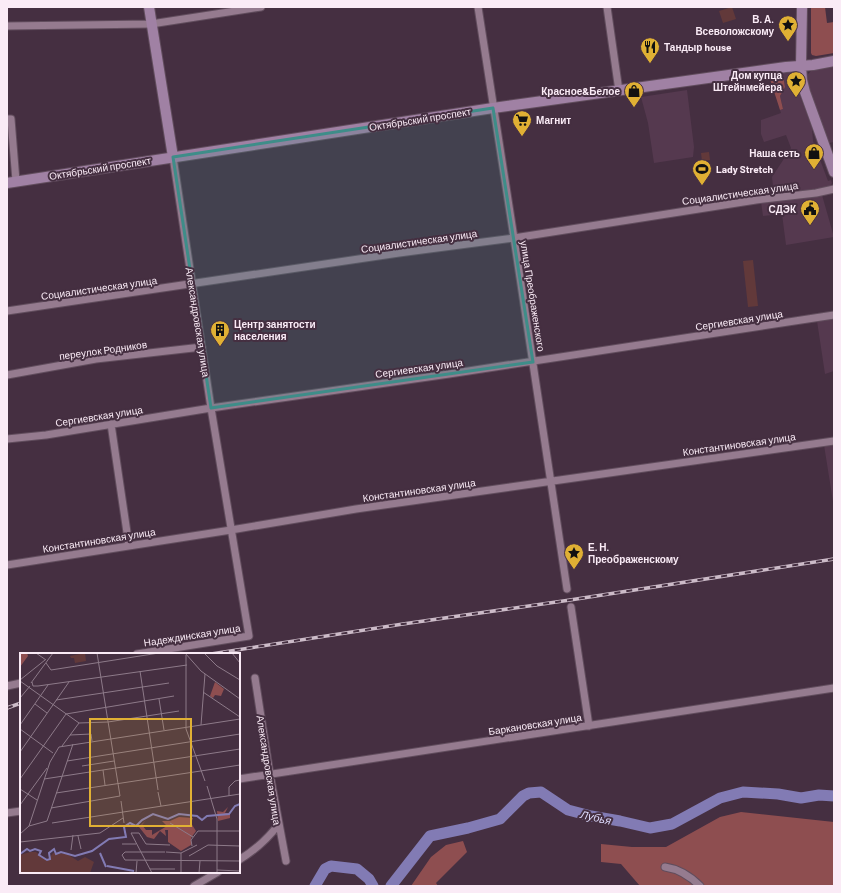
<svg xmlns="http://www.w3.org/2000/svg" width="841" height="893" viewBox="0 0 841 893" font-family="Barlow,sans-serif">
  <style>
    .built { fill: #55394f }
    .green { fill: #62393a }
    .forest { fill: #8e4e50 }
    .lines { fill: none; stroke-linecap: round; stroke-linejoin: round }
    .river { stroke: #827bb4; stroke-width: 11 }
    .street-casing { stroke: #614d5d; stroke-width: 9 }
    .secondary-casing { stroke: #614d5d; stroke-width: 12 }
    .street { stroke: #957b8f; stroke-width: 7 }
    .secondary { stroke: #a081a4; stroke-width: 10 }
    .rail-casing { stroke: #ccbbc8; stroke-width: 3.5 }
    .rail { stroke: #452f41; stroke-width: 2; stroke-dasharray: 6; stroke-linecap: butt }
    .marked { fill: #3e8d89; fill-opacity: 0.2; stroke: #3e8d89; stroke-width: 3; stroke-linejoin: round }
    .labels { text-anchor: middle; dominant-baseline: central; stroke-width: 4; stroke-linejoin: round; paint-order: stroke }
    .poi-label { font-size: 10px; font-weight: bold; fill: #faebf6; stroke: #452f41; text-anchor: end }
    .street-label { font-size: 10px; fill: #faebf6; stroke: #452f41 }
    .water-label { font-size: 11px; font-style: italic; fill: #dedbfd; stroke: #452f41 }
    .inset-river { fill: none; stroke: #827bb4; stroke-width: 2 }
    .inset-road { fill: none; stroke: #8d7a89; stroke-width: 1 }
    .view { fill: #e0b034; fill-opacity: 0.15; stroke: #e0b034; stroke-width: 2 }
    .inset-edge { fill: none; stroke: #faebf6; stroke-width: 2 }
  </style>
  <rect width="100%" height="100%" fill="#452f41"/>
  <!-- built -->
  <path class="built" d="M834 67V142L829 143 809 91 807 79 808 74 811 71Z
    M782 71 790 72 793 74 796 81 800 96 812 128 813 141 828 181 831 180 832 183 830 186 814 190 774 196 772 177 791 148 786 135 764 142 761 134V120L781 113 780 110 783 109 780 96 785 86Z
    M687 90 694 147 693 157 654 163 648 123 641 97Z
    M822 195 834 237 786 245 782 214 763 216 761 202Z
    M834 318V371L825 374 817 321Z
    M834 444V508L824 445Z"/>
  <!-- green -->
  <path class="green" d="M732 7 736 19 723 23 719 11Z
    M709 152 710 160 702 161 701 153Z
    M753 260 758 306 748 307 743 261Z"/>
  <!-- forest -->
  <path class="forest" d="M811 7H825L827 23 834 22V53L816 56 812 55 811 53Z
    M783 75 785 87 780 96 783 109 780 110 769 76Z
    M741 812 834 822V886H640L621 864 601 862V844L632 847H666L720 817Z
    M463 841 467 852 436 883 438 886H411L431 857 446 845Z"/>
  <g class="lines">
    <!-- river -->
    <path class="river" d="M315 886 325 869 331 866 357 869 369 879 373 886
      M391 886 430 836 468 828 500 819 523 796 529 793 541 792 568 810 591 816 620 821 650 828 672 824 720 798 743 792 778 794 801 798 819 795 834 796"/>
    <!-- street casing -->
    <g class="street-casing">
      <path id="street" d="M478 7 514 238 567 589
        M607 7 619 91
        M7 26 151 24 261 7
        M7 119H11L16 181
        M7 311 399 253 514 238 756 200 816 193 834 189
        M7 375 96 359 202 347
        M111 424 129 546
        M7 439 46 435 211 408 449 374 834 315
        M7 565 231 530 356 509 834 441
        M571 607 589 726
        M137 654 249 636 211 408 173 157
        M255 678 270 775 286 861
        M7 686 21 683
        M239 779 834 688
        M7 813 21 811
        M239 860C255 850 267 840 278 825
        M665 867C679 869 690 876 700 886
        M194 886 218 872"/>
    </g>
    <!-- secondary casing -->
    <g class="secondary-casing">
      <path id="secondary" d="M149 7 173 157
        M802 7 801 66 802 80 805 92 834 172
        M7 183 493 108 786 67 813 65 834 61"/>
    </g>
    <!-- street -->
    <use href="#street" class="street"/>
    <!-- secondary -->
    <use href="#secondary" class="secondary"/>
    <!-- rail casing -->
    <g class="rail-casing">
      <path id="rail" d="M211 654 403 624 570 600 834 559
        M7 708 21 703"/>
    </g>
    <!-- rail -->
    <use href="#rail" class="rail"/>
  </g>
  <!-- marked area -->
  <path class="marked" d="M493 108 533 362 211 408 173 157Z"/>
  <!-- icons -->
  <defs>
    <g id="sight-pin" transform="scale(1)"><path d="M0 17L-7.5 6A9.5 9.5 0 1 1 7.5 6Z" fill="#e0b034" stroke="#452f41"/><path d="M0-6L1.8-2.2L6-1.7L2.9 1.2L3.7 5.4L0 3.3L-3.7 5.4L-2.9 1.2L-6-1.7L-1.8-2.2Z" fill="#111"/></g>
    <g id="restaurant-pin" transform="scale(1)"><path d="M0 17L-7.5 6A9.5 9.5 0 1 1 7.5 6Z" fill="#e0b034" stroke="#452f41"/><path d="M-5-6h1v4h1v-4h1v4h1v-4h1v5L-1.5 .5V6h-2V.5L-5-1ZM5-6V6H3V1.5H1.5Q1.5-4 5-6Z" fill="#111"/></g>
    <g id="shop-pin" transform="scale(1)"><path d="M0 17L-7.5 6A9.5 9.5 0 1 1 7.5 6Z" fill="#e0b034" stroke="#452f41"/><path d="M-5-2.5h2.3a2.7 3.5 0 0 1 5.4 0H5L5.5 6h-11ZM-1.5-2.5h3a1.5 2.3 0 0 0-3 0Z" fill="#111"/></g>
    <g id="supermarket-pin" transform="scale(1)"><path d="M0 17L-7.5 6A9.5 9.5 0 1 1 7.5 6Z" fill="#e0b034" stroke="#452f41"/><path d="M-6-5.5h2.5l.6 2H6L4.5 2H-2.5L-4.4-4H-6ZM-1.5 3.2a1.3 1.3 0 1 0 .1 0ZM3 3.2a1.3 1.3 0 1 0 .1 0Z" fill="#111"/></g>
    <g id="stadium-pin" transform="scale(1)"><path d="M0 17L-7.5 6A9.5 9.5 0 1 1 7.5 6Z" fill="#e0b034" stroke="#452f41"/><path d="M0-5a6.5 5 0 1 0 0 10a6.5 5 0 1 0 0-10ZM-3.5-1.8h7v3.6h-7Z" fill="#111"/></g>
    <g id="civic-pin" transform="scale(1)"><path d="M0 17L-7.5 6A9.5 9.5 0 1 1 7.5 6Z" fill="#e0b034" stroke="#452f41"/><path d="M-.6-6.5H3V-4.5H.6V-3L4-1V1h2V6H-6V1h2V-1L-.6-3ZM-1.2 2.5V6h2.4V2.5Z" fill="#111"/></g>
    <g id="building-pin" transform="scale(1)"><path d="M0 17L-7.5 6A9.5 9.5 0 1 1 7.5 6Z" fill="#e0b034" stroke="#452f41"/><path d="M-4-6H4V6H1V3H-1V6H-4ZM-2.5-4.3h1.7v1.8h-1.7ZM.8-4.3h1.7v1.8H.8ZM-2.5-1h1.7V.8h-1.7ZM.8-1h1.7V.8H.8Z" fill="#111"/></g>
  </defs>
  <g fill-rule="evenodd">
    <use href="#sight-pin" x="788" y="25"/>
    <use href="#restaurant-pin" x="650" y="47"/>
    <use href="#sight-pin" x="796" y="81"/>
    <use href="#shop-pin" x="634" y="91"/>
    <use href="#supermarket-pin" x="522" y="120"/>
    <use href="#shop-pin" x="814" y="153"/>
    <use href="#stadium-pin" x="702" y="169"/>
    <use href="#civic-pin" x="810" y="209"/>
    <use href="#building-pin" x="220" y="330"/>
    <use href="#sight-pin" x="574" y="553"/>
  </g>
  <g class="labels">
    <!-- poi labels -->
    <g class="poi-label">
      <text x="774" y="19">В. А.<tspan x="774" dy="12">Всеволожскому</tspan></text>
      <text x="664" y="47" text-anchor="start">Тандыр house</text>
      <text x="782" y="75">Дом купца<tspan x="782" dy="12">Штейнмейера</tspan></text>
      <text x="620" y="91">Красное&amp;Белое</text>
      <text x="536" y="120" text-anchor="start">Магнит</text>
      <text x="800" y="153">Наша сеть</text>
      <text x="716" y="169" text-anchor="start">Lady Stretch</text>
      <text x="796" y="209">СДЭК</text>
      <text x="234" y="324" text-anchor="start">Центр занятости<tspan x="234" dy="12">населения</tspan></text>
      <text x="588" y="547" text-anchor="start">Е. Н.<tspan x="588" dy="12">Преображенскому</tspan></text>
    </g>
    <!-- street labels -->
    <g class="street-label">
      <text transform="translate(420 119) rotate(-9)">Октябрьский проспект</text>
      <text transform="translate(100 168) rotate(-9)">Октябрьский проспект</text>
      <text transform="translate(740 193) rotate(-8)">Социалистическая улица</text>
      <text transform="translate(419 241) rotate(-8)">Социалистическая улица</text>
      <text transform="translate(99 288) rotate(-8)">Социалистическая улица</text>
      <text transform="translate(533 296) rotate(81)">улица Преображенского</text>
      <text transform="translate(739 320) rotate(-9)">Сергиевская улица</text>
      <text transform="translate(198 322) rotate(81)">Александровская улица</text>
      <text transform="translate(103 350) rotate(-8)">переулок Родников</text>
      <text transform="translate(419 368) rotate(-8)">Сергиевская улица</text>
      <text transform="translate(99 416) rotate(-9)">Сергиевская улица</text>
      <text transform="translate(739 444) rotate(-8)">Константиновская улица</text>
      <text transform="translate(419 490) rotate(-8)">Константиновская улица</text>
      <text transform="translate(99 540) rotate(-9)">Константиновская улица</text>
      <text transform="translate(192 635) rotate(-9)">Надеждинская улица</text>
      <text transform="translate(535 724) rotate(-9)">Баркановская улица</text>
      <text transform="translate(269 770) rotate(81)">Александровская улица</text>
    </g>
    <!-- water labels -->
    <g class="water-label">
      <text transform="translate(596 817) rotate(13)">Лубья</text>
    </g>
  </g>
  <!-- overview -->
  <g transform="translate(20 653)">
    <rect width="220" height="220" fill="#452f41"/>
    <path d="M65 0 66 8 55 10 54 5H51L50 3ZM10 199H16L27 208 33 200 47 201 58 208 65 204 74 209 70 220H0V202Z" fill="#62393a"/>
    <path d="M0 0H7L8 3 0 14ZM195 29 204 36 201 43 195 42 193 45 190 43ZM208 154 205 160H210V165L198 168 197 158 203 159ZM159 164 173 165 171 170 176 178 171 185V192L161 198 148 189V177H145L146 183 140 178 134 186 127 184 119 174 126 167 122 172 126 177H132V182L147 173 142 168H150Z" fill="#8e4e50"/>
    <path class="inset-river" d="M80 200 86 214M0 201 7 196 10 198 15 196 21 198 19 202 27 207 30 206 29 200 34 196 36 201 41 199 55 203 72 198 89 186 106 184 104 174 110 170 116 173 122 167 133 161 148 166 159 161 177 163 182 167 187 163 209 161 215 153 220 151M87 213 114 218"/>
    <path class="inset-road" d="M16 0 26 7M165 0 181 18 220 46M184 0 197 13 220 27M212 0 220 10M166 2V76L185 128M26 10 31 17 139 0M120 18 138 137M0 27 25 7M0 28 59 70M12 29 13 33H18L167 12M11 30 33 0M183 39 220 64M0 45 10 33M139 46 144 77M36 47 149 30M15 51 27 60M0 72 28 32M181 72 185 21M0 76 33 100M50 82 71 81 72 88M42 93 59 70 88 69 159 58M0 99 49 29M47 108 220 81M62 113 94 108M83 117 85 132M0 126 46 61 154 43M24 126 220 96M187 133 197 166V220M0 136 17 147M138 139 141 153M36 140 220 112M209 143V134L215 128 220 127M101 148 104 170M0 152 27 115M31 155 100 143 77 0M32 170 220 141M150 170 173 184M9 173 27 168 53 91M0 181 9 173 30 109 39 94 220 66M58 183 61 196M0 189 80 180 103 165M102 191H116M172 193 171 187 178 178H220M51 197 53 182M145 199H105L102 202 105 207 220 208M146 199 161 200 177 192M161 200V220M169 203 188 192 220 193M130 216H155M197 217 220 218M116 220 117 208M132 220 111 180H119L126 191 150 192M179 220 180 208"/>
    <path class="view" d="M70 66H171V173H70Z"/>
    <rect width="220" height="220" class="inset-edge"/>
  </g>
  <!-- border -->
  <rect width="841" height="893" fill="none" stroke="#faebf6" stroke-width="16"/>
</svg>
